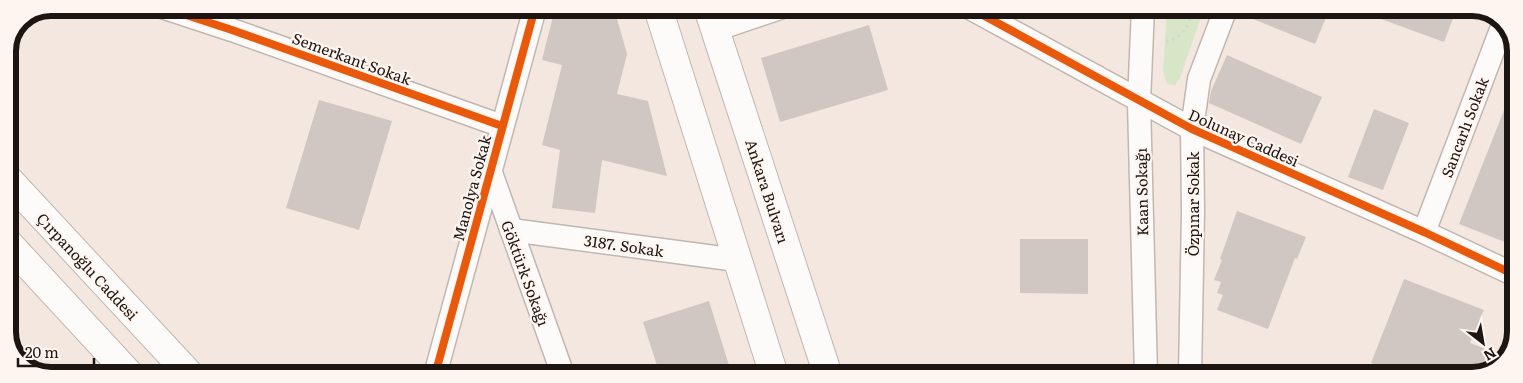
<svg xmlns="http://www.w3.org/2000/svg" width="1523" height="383" viewBox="0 0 1523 383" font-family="Literata,serif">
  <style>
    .green { fill: #d7e6c6 }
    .building { fill: #d1c7c2 }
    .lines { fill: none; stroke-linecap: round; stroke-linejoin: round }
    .minor-casing { stroke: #c0b7b1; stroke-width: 25 }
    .secondary-casing { stroke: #c0b7b1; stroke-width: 30 }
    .path { stroke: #dad5d3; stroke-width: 3; stroke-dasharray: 2.5 4; stroke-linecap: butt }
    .minor { stroke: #fdfbfa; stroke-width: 22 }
    .secondary { stroke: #fdfbfa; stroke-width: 28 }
    .cycleway-casing { stroke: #fff5f0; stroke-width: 11 }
    .cycleway { stroke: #e8590c; stroke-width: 8 }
    .labels { text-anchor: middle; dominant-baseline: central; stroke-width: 4.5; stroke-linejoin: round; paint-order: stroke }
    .street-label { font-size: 15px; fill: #1d1511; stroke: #fff5f0 }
    .rim { fill: none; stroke: #1d1511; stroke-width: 6 }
  </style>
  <rect width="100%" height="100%" fill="#f4e7e0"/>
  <!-- green -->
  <path class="green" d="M1167 8H1204L1180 78 1175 85 1167 84 1163 72Z"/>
  <!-- building -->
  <path class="building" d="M555 8H614L627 54 617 94 648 101 667 176 602 160 595 213 552 208 560 150 542 145 562 65 542 60Z
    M1239 8H1330L1315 44 1238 13Z
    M1359 8H1457L1444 42 1359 11Z
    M869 25 888 90 780 122 761 58Z
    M1227 55 1322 97 1301 144 1209 103 1211 91Z
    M1514 85H1515V246L1459 224Z
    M319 100 392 121 359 230 286 208Z
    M1374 109 1409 123 1383 190 1348 177Z
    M1237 211 1306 237 1297 259 1295 258 1268 329 1217 310 1223 295 1217 293 1221 282 1214 280 1222 260 1220 259Z
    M1020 239H1088V294L1020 293Z
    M1404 279 1484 310 1470 343 1505 356 1499 366 1472 376 1403 375 1371 363Z
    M709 301 732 375H660L643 322Z"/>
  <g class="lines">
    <!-- minor casing -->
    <g class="minor-casing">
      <path id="minor" d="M165 8 232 30 502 126
        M970 8 1192 129 1424 232 1515 275
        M1143 8 1139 102 1146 375
        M715 30 780 8
        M490 170 563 375
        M511 230 737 260
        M1424 232 1504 22
        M435 375 535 8
        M1190 375 1193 211 1192 129 1199 79 1226 8"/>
    </g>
    <!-- secondary casing -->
    <g class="secondary-casing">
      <path id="secondary" d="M658 8 774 375
        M708 8 828 375
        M8 179 190 375
        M8 243 130 375"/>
    </g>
    <!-- path -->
    <path class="path" d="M1166 42C1182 38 1192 24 1192 8"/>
    <!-- minor -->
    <use href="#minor" class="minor"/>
    <!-- secondary -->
    <use href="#secondary" class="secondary"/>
    <!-- cycleway casing -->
    <g class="cycleway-casing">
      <path id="cycleway" d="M165 8 232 30 502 126
        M970 8 1192 129 1424 232 1515 275
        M435 375 535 8"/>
    </g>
    <!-- cycleway -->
    <use href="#cycleway" class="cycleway"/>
  </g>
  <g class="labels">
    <!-- street labels -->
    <g class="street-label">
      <text transform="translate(352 58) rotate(20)">Semerkant Sokak</text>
      <text transform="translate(1464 127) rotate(-69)">Sancarlı Sokak</text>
      <text transform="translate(1244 137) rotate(24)">Dolunay Caddesi</text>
      <text transform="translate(471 188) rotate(-75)">Manolya Sokak</text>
      <text transform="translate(768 191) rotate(72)">Ankara Bulvarı</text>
      <text transform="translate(1141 192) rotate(-91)">Kaan Sokağı</text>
      <text transform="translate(1192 204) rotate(-90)">Özpınar Sokak</text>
      <text transform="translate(624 245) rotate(8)">3187. Sokak</text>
      <text transform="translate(88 266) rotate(47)">Çırpanoğlu Caddesi</text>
      <text transform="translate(526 273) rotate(70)">Göktürk Sokağı</text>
    </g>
  </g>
  <!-- crop -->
  <path d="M0 0H1523V383H0ZM51 16H1472A35 35 0 0 1 1507 51V332A35 35 0 0 1 1472 367H51A35 35 0 0 1 16 332V51A35 35 0 0 1 51 16Z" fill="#fff5f0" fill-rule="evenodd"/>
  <path class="rim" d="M51 16H1472A35 35 0 0 1 1507 51V332A35 35 0 0 1 1472 367H51A35 35 0 0 1 16 332V51A35 35 0 0 1 51 16Z"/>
  <!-- north arrow -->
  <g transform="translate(1483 343) rotate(149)" stroke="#fff5f0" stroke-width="4" paint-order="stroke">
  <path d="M0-4L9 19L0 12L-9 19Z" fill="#1d1511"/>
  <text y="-8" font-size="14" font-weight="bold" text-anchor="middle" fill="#1d1511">N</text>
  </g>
  <!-- scale -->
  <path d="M18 358v8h76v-8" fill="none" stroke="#1d1511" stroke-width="2.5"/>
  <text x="25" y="358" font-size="15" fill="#1d1511" stroke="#fff5f0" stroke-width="4" paint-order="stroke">20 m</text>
</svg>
